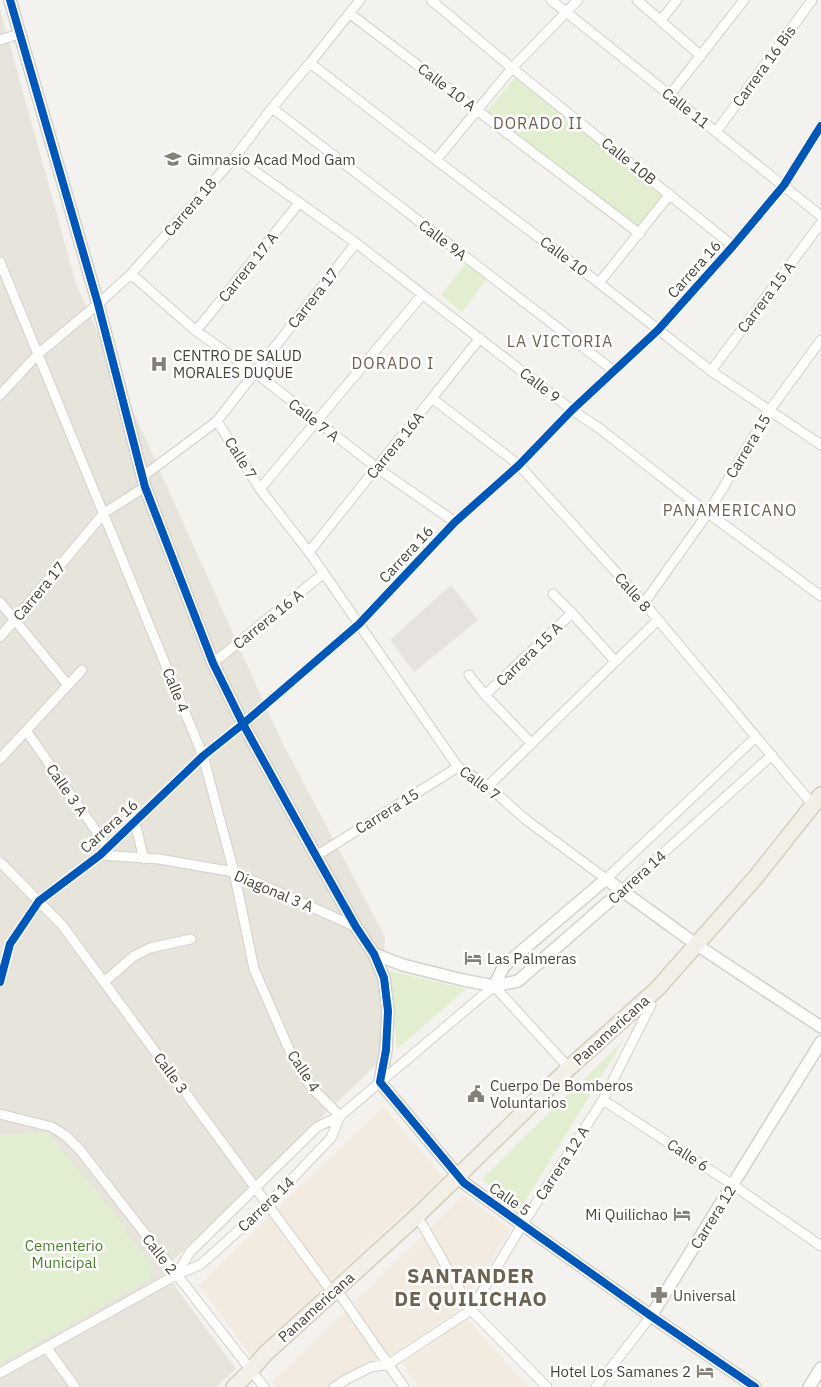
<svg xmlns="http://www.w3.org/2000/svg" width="821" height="1387" viewBox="0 0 821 1387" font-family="'IBM Plex Sans',sans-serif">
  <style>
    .residential { fill: #e7e4dc }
    .commercial { fill: #f3ebdf }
    .green { fill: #e1eecf }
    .parking { fill: #e6e3df }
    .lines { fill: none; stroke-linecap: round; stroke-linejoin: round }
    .minor-casing { stroke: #d2d0cb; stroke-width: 11 }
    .tertiary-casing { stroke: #d2d0cb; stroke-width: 14 }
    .primary-casing { stroke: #d6cebb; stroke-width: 18 }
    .minor { stroke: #fdfdfc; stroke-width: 9 }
    .tertiary { stroke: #fdfdfc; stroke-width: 11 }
    .primary { stroke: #f2efe6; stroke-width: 15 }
    .cycleway-casing { stroke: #fff; stroke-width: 11 }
    .cycleway { stroke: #0057b8; stroke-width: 8 }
    .labels { text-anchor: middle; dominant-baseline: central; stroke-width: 5; stroke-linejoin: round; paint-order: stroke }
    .street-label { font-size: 15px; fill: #4b4439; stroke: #fff }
    .poi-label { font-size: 15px; fill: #4b4439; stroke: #fff; text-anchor: start }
    .park-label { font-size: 15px; fill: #4a7f2a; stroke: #fff }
    .neighbourhood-label { font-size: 16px; letter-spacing: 1px; fill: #6e6250; stroke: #fff }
    .district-label { font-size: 20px; font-weight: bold; letter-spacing: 1px; fill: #6e6250; stroke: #fff }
  </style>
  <rect width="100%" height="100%" fill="#f4f2ee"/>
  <!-- residential -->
  <path class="residential" d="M0 9 76 284 280 738 385 937 379 1062 163 1270 236 1369 216 1387H0V1363L149 1279 124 1230 126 1228 47 1133 0 1135Z"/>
  <!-- commercial -->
  <path class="commercial" d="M383 1106 443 1177 250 1355 199 1285Z
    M464 1195 511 1230 461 1308 393 1354 332 1387H275L272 1382Z
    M467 1319 529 1387H418L402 1363Z"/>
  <!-- green -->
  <path class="green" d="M517 75 665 196 638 230 487 111Z
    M467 262 488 277 462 312 441 295Z
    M390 971 466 989 397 1049Z
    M623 1041 519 1211 482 1179Z
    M47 1133 127 1228 124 1230 152 1265 149 1279 0 1363V1135Z"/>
  <!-- parking -->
  <path class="parking" d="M451 585 478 620 414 672 390 640Z"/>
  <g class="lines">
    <!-- minor casing -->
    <g class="minor-casing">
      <path id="minor" d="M431 0 512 68 733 246
        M551 0 821 216
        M637 0 701 56
        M349 13 640 234
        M661 20 677 0
        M0 40 19 34
        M310 63 436 160 599 283 711 371 821 445
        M669 96 744 0
        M272 108 614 371
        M716 132 812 0
        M235 157 356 243 572 410 599 428 708 513 821 596
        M436 160 512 68 578 0
        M0 262 203 756 234 872 254 969 292 1056 312 1088 340 1116
        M131 274 196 331 256 373 377 468 455 522
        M599 283 670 194
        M196 331 299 203
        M711 371 821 223
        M0 395 38 354 98 304 131 274 235 157 272 108 310 63 360 0
        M433 399 519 465 644 603 813 805
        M217 421 260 489 309 552 458 767 488 786 525 819 606 879 756 737
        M142 477 217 421 356 243
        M260 489 422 295
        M309 552 480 338
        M553 594 572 613 615 661
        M0 602 68 685
        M644 603 708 513 769 411 821 340
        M0 637 104 513 145 487
        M213 663 323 574
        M469 675 485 695 532 744
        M485 695 572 613
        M27 732 108 848
        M0 759 82 670
        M488 786 657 621
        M135 823 144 859
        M100 855 159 859 234 872 356 927
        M316 856 458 767
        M0 862 62 925 332 1292
        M621 891 772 755
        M0 982 10 944 39 901 100 855 203 756 243 724 359 624 455 522 519 465 572 410 658 330 733 246 784 185 821 126
        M104 982 134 956 150 948 191 939
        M603 1100 733 1185 821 1246
        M0 1114 52 1127 66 1136 80 1150 264 1387
        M422 1224 471 1310 547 1387
        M176 1275 190 1252 317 1127 340 1116 494 986 569 1068
        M341 1296 404 1387
        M46 1347 75 1387
        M0 1373 176 1275 200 1265 267 1205 331 1138 340 1116
        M334 1387 347 1379 371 1367 389 1364 471 1310 522 1225 603 1100 651 1005
        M596 1387 651 1316"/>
    </g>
    <!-- tertiary casing -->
    <g class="tertiary-casing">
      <path id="tertiary" d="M10 0 98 304 145 487 213 663 243 724 316 856 356 927 374 954 384 978 388 1011 386 1050 380 1082 464 1183 651 1316 755 1387
        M374 954 403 965 463 980 494 986 518 981 621 891
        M494 986 504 966 606 879 697 945 821 1027
        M651 1316 821 1042
        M809 1387 821 1368"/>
    </g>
    <!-- primary casing -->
    <g class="primary-casing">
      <path id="primary" d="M234 1387 251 1370 265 1354 417 1216 569 1068 658 988 756 877 821 795"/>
    </g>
    <!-- minor -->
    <use href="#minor" class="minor"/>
    <!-- tertiary -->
    <use href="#tertiary" class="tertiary"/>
    <!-- primary -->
    <use href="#primary" class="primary"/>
    <!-- cycleway casing -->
    <g class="cycleway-casing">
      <path id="cycleway" d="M10 0 98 304 145 487 213 663 243 724 316 856 356 927 374 954 384 978 388 1011 386 1050 380 1082 464 1183 651 1316 755 1387
        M0 982 10 944 39 901 100 855 203 756 243 724 359 624 455 522 519 465 572 410 658 330 733 246 784 185 821 126"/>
    </g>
    <!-- cycleway -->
    <use href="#cycleway" class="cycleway"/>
  </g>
  <!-- icons -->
  <defs>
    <g id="school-bare" transform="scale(1.35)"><path d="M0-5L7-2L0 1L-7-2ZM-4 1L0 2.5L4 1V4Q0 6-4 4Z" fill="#868178" stroke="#fff" stroke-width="2.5" paint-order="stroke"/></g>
    <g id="hospital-bare" transform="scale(1.35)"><path d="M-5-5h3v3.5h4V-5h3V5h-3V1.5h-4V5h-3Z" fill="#868178" stroke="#fff" stroke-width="2.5" paint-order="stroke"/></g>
    <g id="hotel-bare" transform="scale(1.35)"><path d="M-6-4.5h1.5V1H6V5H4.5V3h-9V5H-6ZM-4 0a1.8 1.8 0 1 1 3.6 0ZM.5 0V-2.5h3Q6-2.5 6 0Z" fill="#868178" stroke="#fff" stroke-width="2.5" paint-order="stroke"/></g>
    <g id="civic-bare" transform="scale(1.35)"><path d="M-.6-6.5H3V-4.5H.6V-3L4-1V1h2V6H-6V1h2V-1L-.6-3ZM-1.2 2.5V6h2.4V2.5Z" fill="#868178" stroke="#fff" stroke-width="2.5" paint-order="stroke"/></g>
    <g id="pharmacy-bare" transform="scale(1.35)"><path d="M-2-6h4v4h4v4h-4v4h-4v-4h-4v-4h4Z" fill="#868178" stroke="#fff" stroke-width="2.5" paint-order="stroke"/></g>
  </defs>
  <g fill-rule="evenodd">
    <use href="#school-bare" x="173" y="159"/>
    <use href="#hospital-bare" x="159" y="364"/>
    <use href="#hotel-bare" x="473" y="958"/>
    <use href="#civic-bare" x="476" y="1094"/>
    <use href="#hotel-bare" x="682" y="1214"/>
    <use href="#pharmacy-bare" x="659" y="1295"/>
    <use href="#hotel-bare" x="705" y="1371"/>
  </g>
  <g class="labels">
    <!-- street labels -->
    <g class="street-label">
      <text transform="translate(764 66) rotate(-54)">Carrera 16 Bis</text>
      <text transform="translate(447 87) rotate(37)">Calle 10 A</text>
      <text transform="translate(686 108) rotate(38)">Calle 11</text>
      <text transform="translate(629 161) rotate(39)">Calle 10B</text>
      <text transform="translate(190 207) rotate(-49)">Carrera 18</text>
      <text transform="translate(443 240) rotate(38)">Calle 9A</text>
      <text transform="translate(564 256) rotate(37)">Calle 10</text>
      <text transform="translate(248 267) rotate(-51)">Carrera 17 A</text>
      <text transform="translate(694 269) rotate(-48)">Carrera 16</text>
      <text transform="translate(766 297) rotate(-53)">Carrera 15 A</text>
      <text transform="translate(313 298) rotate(-52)">Carrera 17</text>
      <text transform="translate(540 385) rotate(38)">Calle 9</text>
      <text transform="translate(314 420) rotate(38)">Calle 7 A</text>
      <text transform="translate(395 445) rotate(-51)">Carrera 16A</text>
      <text transform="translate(748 446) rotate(-59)">Carrera 15</text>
      <text transform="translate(241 458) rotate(58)">Calle 7</text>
      <text transform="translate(406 554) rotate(-47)">Carrera 16</text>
      <text transform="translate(39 591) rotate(-50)">Carrera 17</text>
      <text transform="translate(633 592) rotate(49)">Calle 8</text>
      <text transform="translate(268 619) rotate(-39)">Carrera 16 A</text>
      <text transform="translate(529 654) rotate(-44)">Carrera 15 A</text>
      <text transform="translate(176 690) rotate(68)">Calle 4</text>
      <text transform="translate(480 783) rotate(37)">Calle 7</text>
      <text transform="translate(67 790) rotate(55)">Calle 3 A</text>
      <text transform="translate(387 811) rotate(-32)">Carrera 15</text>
      <text transform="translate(109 826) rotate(-42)">Carrera 16</text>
      <text transform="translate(637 877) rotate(-42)">Carrera 14</text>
      <text transform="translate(274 891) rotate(23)">Diagonal 3 A</text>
      <text transform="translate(611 1030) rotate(-42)">Panamericana</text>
      <text transform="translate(304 1071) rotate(57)">Calle 4</text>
      <text transform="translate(171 1073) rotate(54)">Calle 3</text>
      <text transform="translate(688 1155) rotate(33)">Calle 6</text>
      <text transform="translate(562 1163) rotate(-57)">Carrera 12 A</text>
      <text transform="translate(510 1199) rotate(35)">Calle 5</text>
      <text transform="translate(266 1204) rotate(-44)">Carrera 14</text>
      <text transform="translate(713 1217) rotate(-58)">Carrera 12</text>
      <text transform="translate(160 1254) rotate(52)">Calle 2</text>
      <text transform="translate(316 1307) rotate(-42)">Panamericana</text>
    </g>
    <!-- poi labels -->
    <g class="poi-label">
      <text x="187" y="159">Gimnasio Acad Mod Gam</text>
      <text x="173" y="355">CENTRO DE SALUD<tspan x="173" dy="17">MORALES DUQUE</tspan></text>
      <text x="487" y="958">Las Palmeras</text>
      <text x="490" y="1085">Cuerpo De Bomberos<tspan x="490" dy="17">Voluntarios</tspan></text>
      <text x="668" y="1214" text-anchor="end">Mi Quilichao</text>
      <text x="673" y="1295">Universal</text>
      <text x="691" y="1371" text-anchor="end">Hotel Los Samanes 2</text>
    </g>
    <!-- park labels -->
    <g class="park-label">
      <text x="64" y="1245">Cementerio<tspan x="64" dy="17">Municipal</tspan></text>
    </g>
    <!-- neighbourhood labels -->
    <g class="neighbourhood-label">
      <text x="538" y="123">DORADO II</text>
      <text x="560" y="341">LA VICTORIA</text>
      <text x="393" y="363">DORADO I</text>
      <text x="730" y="510">PANAMERICANO</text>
    </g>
    <!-- district labels -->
    <g class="district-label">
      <text x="471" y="1275">SANTANDER<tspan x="471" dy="23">DE QUILICHAO</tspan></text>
    </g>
  </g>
</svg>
